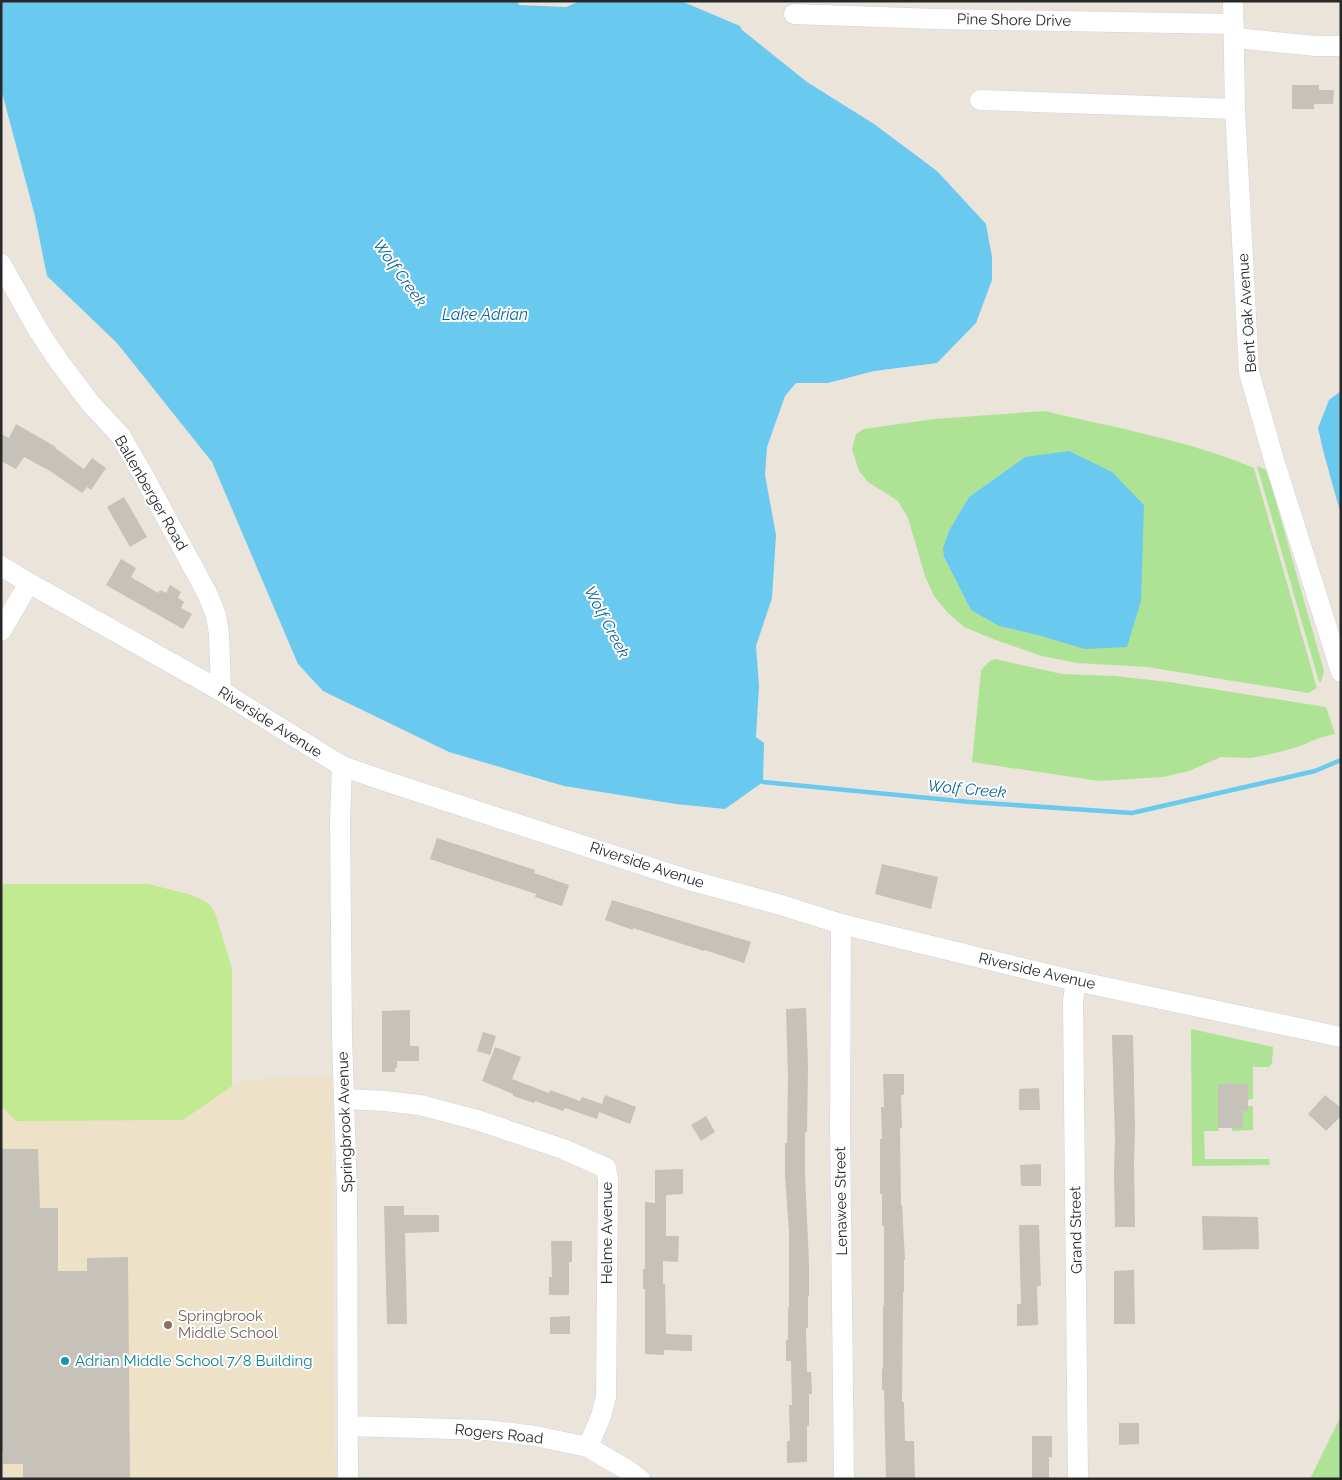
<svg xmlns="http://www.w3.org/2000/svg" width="1342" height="1480" viewBox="0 0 1342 1480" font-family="Raleway,sans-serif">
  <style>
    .education { fill: #ede2c8 }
    .green { fill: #aee395; fill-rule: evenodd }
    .pitch { fill: #c2ea90 }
    .water { fill: #6ac9ef }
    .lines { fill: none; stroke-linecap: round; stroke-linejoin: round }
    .stream { stroke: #6ac9ef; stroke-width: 4.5 }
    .building { fill: #c6c1b9 }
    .minor-casing { stroke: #cfd2e2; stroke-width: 21 }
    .minor { stroke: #fff; stroke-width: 20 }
    .education-dot { fill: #8d6e63; stroke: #fff; stroke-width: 2 }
    .culture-dot { fill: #0f9aa8; stroke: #fff; stroke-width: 2 }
    .labels { text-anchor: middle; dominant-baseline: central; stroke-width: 4; stroke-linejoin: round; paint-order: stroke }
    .street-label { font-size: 15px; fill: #282828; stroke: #fff }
    .education-label { font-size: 15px; fill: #785e54; stroke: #fff; text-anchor: start }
    .culture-label { font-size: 15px; fill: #0d838f; stroke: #fff; text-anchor: start }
    .water-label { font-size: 16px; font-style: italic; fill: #0c6599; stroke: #fff }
  </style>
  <rect width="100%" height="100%" fill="#ebe4da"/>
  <!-- education -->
  <path class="education" d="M1 884H148L188 894 203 900 210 905 215 913 232 968V1086L248 1079 332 1077 335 1479H1Z"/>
  <!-- green -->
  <path class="green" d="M1045 411C1115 428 1188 440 1254 468L1317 688 1308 693 1147 667 1077 663 1042 656 993 639 964 627 947 612 934 596 925 576 908 518 898 501 868 482 859 471 852 449 856 434 864 429 934 419ZM1025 457 1041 636 999 626 971 609 944 557 969 497Z
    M1257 466 1267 470 1324 671 1321 682H1319Z
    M995 659 1062 674 1115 676 1169 682 1326 707 1335 734 1319 738 1298 747 1275 753 1251 758 1221 757 1189 771 1163 777 1099 781 972 762 981 670 990 661Z
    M1191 1029 1273 1047 1272 1063 1269 1067H1253V1099L1248 1100V1084L1218 1085V1128L1219 1131H1204L1205 1159H1269L1270 1165 1192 1166Z
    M1248 1106H1253V1130L1232 1131V1128L1243 1111H1248Z
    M1341 1416V1479H1310Z"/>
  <!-- pitch -->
  <path class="pitch" d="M1 884H148L188 894 203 900 210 905 215 913 232 968V1086L183 1120 16 1121 1 1106Z"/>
  <!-- water -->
  <path class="water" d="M1 1H517L519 5 566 7 580 1H681L740 26 742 30 807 82 874 124 937 171 986 224 992 257V280L976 323 937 363 874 371 828 383H796L785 396 767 447 765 475 776 535 772 598 756 646 759 686 756 737 764 743 763 782 725 809 676 804 564 786 449 752 323 691 298 664 212 462 117 343 47 276 35 216 1 89Z
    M1341 391V515L1324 454 1318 428 1329 400Z
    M1069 451 1112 472 1144 505 1141 601 1127 647 1085 649 1041 636 999 626 971 610 944 557 943 548 949 531 969 497 1025 457Z"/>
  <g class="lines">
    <!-- stream -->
    <path class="stream" d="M760 780 763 782 970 802 1132 813 1315 771 1341 760"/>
  </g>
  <!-- building -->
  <path class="building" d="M1292 85H1319V90H1334L1333 104H1314V109H1292Z
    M16 424 56 447 55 448 84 469 92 458 106 468 91 490 87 487 82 493 50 471 24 457 16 469 1 461V434L9 438Z
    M124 497 147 537 130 547 107 507Z
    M121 559 136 568 131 577 158 593 160 590 166 593 170 585 181 592 178 598 184 602 181 608 192 614 183 629 106 585Z
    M437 838 535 870 534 873 569 885 562 906 535 897 536 894 430 859Z
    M882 864 938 877 931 909 875 894Z
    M612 900 751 942 744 963 705 950 704 951 633 928V930L605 920Z
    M806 1008 808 1066 807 1132H805V1175L809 1263V1295L808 1296V1328H806L807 1372H811L812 1394H809V1426H807V1462L787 1463V1441H790L789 1405H792L791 1361H786V1340H788V1307H789V1231L785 1176V1143H787L788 1078 786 1009Z
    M410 1010V1046H419V1061H397V1068H395V1072H382V1011Z
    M483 1032 496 1036 490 1055 477 1051Z
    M1112 1035H1133L1135 1127 1134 1161 1135 1227H1115L1114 1172 1115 1140Z
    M495 1047 521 1057 512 1079 549 1093 550 1090 580 1101 582 1097 602 1104 605 1095 636 1107 630 1124 599 1112 597 1119 565 1108 563 1111 535 1101 534 1103 513 1096V1094L482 1081Z
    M883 1074H904V1095H901L902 1128H900L901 1205H902L905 1260H904V1292H903L902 1402H904L905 1441H914L915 1479H886L884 1390H882V1369H883V1305H884V1226H882V1194H880V1139H882L881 1107H884Z
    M1218 1084H1248V1111H1243V1128H1218Z
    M1039 1088 1040 1110H1019V1089Z
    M1325 1095 1341 1108V1116L1326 1131 1308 1114Z
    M706 1116 715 1132 701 1141 691 1125Z
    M1 1149H38L40 1208H58V1271H87V1258L128 1257 130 1479 23 1478V1464H3V1451H1Z
    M1041 1164V1186H1021L1020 1165Z
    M683 1169V1194L666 1195V1236H679L678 1262 663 1261V1284H665L666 1334 692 1335V1351L664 1350V1355L645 1354V1289H643V1269H645V1202L655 1203V1170Z
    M384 1206H404V1215H439V1232L405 1233 407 1324H387Z
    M1202 1216 1258 1217 1259 1249 1203 1250Z
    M1019 1225H1039L1041 1286H1037L1038 1325 1017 1326V1304H1021Z
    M551 1241H572V1262H569V1295H549V1277H552Z
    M1134 1270 1135 1324H1114V1271Z
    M570 1316V1334H550V1317Z
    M1119 1423H1139V1444L1119 1445Z
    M1032 1436H1052V1457H1049V1479H1032Z"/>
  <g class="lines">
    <!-- minor casing -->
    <g class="minor-casing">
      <path id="minor" d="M1233 1 1235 109 1249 372 1274 460 1341 672
        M794 14 936 19 1234 24
        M1235 38 1316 46H1341
        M980 100 1235 109
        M1 264 38 330 60 363 91 404 120 435 141 471 207 593 216 615 219 634 221 691
        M1 566 29 583 221 691 342 766 385 781 689 880 781 905 841 924 1076 981 1341 1037
        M1 631 29 583
        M342 766 340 821 342 1036 347 1196 348 1479
        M841 924 840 1127 844 1479
        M1076 981 1073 1001 1078 1479
        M345 1099 385 1101 420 1105 477 1120 563 1149 606 1168 608 1180 606 1397 601 1416 588 1447
        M348 1426 486 1430 535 1436 588 1447 629 1471 640 1479"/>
    </g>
    <!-- minor -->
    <use href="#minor" class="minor"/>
  </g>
  <!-- markers -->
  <circle class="education-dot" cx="168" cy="1325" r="5"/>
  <circle class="culture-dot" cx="65" cy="1361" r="5"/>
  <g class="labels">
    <!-- street labels -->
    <g class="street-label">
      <text transform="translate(1014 20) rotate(1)">Pine Shore Drive</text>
      <text transform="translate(1247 313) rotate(-94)">Bent Oak Avenue</text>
      <text transform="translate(151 493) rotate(60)">Ballenberger Road</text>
      <text transform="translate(270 722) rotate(32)">Riverside Avenue</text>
      <text transform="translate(647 865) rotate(18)">Riverside Avenue</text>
      <text transform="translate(1037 971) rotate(13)">Riverside Avenue</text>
      <text transform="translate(345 1122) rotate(-92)">Springbrook Avenue</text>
      <text transform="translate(841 1201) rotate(-91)">Lenawee Street</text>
      <text transform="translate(1076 1230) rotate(-91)">Grand Street</text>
      <text transform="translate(607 1233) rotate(-90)">Helme Avenue</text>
      <text transform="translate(499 1434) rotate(6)">Rogers Road</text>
    </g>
    <!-- education labels -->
    <g class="education-label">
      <text x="178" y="1316">Springbrook<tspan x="178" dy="17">Middle School</tspan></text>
    </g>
    <!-- culture labels -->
    <g class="culture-label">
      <text x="75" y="1361">Adrian Middle School 7/8 Building</text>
    </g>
    <!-- water labels -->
    <g class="water-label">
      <text transform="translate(400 273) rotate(54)">Wolf Creek</text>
      <text x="485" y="314">Lake Adrian</text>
      <text transform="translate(607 622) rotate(62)">Wolf Creek</text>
      <text transform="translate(967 789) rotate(5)">Wolf Creek</text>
    </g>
  </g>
  <!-- border -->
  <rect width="1342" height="1480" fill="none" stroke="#282828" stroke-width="5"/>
</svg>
